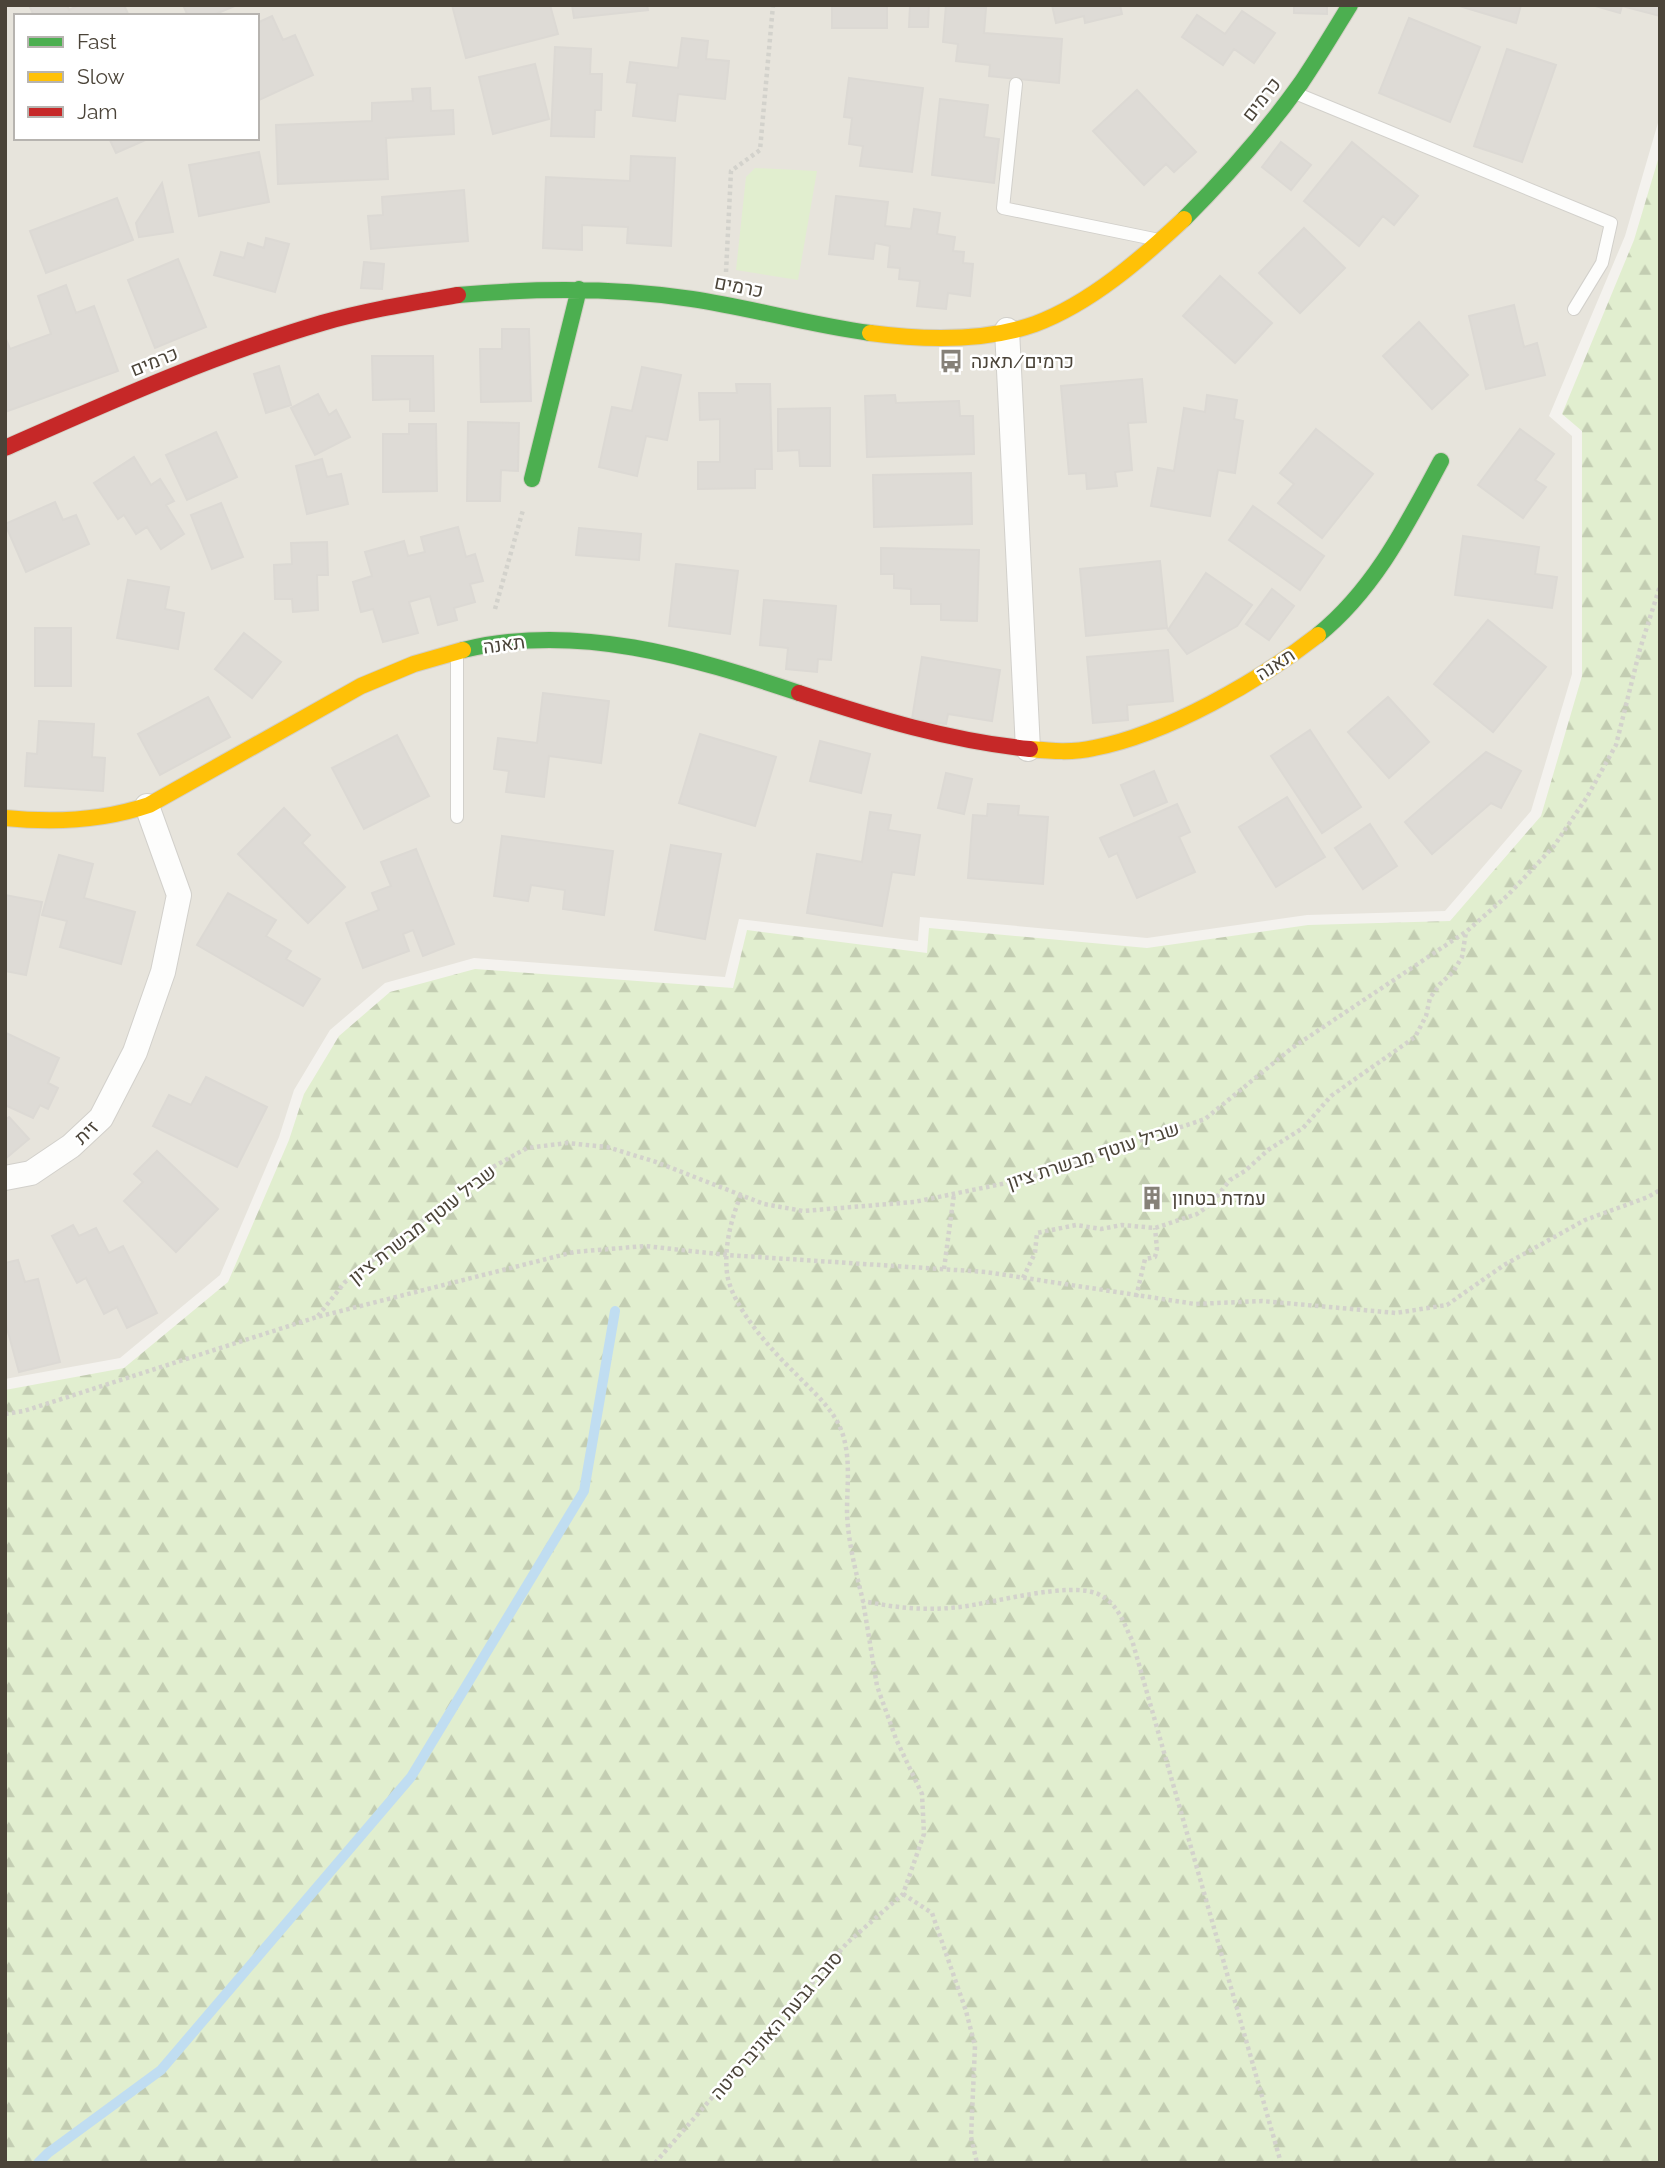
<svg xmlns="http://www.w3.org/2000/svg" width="1665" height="2168" viewBox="0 0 1665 2168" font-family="Raleway,Heebo,sans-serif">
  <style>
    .residential { fill: #e7e4dc; fill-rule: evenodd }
    .green { fill: #e1eecf }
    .forest { fill: url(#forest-firs) }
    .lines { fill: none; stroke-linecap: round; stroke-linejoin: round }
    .stream { stroke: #c0ddf1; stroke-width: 10 }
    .building { fill: #dedbd6; stroke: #dcd9d4; stroke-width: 2 }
    .lane-casing { stroke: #d2d0cb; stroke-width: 14 }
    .street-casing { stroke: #d2d0cb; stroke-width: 26 }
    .fast-casing { stroke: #d3cfc5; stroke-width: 18 }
    .slow-casing { stroke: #d3cfc5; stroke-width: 18 }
    .jam-casing { stroke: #d3cfc5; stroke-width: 18 }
    .path { stroke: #d3d2cc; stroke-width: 4.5; stroke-dasharray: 3.5 3.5; stroke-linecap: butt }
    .lane { stroke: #fdfdfc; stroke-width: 12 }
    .street { stroke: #fdfdfc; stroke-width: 24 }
    .fast { stroke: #4caf50; stroke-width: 16 }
    .slow { stroke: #ffc107; stroke-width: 16 }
    .jam { stroke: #c62828; stroke-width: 16 }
    .labels { text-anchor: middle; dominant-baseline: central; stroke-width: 5; stroke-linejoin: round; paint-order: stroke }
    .street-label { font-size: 19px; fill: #4b4439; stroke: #fff }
    .poi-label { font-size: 19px; fill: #4b4439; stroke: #fff; text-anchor: start }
  </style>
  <defs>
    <pattern id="forest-firs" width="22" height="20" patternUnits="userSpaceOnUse" patternTransform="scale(1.75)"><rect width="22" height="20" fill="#e1eecf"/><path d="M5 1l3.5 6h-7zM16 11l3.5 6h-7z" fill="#c3cdb2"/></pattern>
  </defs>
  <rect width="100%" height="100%" fill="#f4f2ee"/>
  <!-- residential -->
  <path class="residential" d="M5 5H1660V116L1625 236 1549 416 1572 436V674L1531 811 1445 911 1307 915 1147 938 920 917 918 941 739 919 725 977 474 958 385 983 330 1030 294 1090 279 1137 220 1275 120 1358 5 1379ZM16 16H257V138H16Z"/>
  <!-- green -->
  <path class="green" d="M755 168 817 171 798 280 736 270 746 177Z"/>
  <!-- forest -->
  <path class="forest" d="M1660 153V2163H5V1390L124 1368 228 1282 289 1140 304 1094 339 1036 390 992 475 969 733 988 747 930 927 953 929 928 1147 948 1308 925 1450 921 1541 816 1582 676V431L1562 414 1634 240Z"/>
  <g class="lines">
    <!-- stream -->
    <path class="stream" d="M38 2163 48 2153 161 2070 411 1777 584 1491 615 1311"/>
  </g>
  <!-- building -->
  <path class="building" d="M29 5H67L69 10 79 5H124L129 16H34Z
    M183 5H237L211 16H188Z
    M452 5H550L558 34 466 58Z
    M572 5H647L648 10 574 18Z
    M832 5H887V28H832Z
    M910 5H929L928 27H909Z
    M946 5 986 8 984 33 1062 39 1059 83 989 76 990 65 956 61 958 44 943 42Z
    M1052 5H1120L1122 14 1085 23 1084 16 1056 23Z
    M1294 5H1327V14L1294 13Z
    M1456 5H1521L1516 23Z
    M1592 5H1660V16L1622 6 1620 13Z
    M1242 11 1275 33 1254 63 1234 49 1223 65 1182 37 1197 15 1225 34Z
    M272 16 283 40 295 35 313 75 257 101V23Z
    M1409 18 1480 47 1450 122 1379 93Z
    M682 38 708 41 706 59 729 61 725 99 678 94 675 121 633 116 637 83 627 82 630 62 678 68Z
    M555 47 591 49 590 74H602L601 110H595L594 137 551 136Z
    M1507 49 1556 65 1522 162 1474 146Z
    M535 64 549 119 493 134 479 77Z
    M849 78 923 88 912 172 860 166 863 146 849 144 852 118 844 117Z
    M430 88 431 111 453 110 454 134 386 138 388 179 278 184 276 125 372 121V103L413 101 412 89Z
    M1137 90 1196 152 1174 172 1166 164 1144 185 1093 131Z
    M940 99 988 105 984 137 999 139 994 183 932 175Z
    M109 138H150L116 153Z
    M1281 142 1311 165 1291 190 1262 167Z
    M1352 142 1418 196 1394 225 1383 216 1359 246 1304 201Z
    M259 152 269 202 199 216 189 165Z
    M631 156 675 158 671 246 627 243 628 227 582 225V250L543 248 546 177 630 181Z
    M162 183 173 232 139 237 136 223Z
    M464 190 468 241 371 249 368 216 383 215 382 197Z
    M836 196 888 202 885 226 911 229 914 209 940 213 937 234 955 237 953 251 964 252 963 263 973 264 970 296 948 293 946 309 917 306 920 281 899 279 900 268 888 267 890 246 875 243 873 259 829 254Z
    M117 198 133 240 46 273 30 231Z
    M1304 228 1345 268 1300 313 1259 273Z
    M266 238 289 244 275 292 214 275 221 252 244 258 248 243 264 248Z
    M178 259 206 327 155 348 128 280Z
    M364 262 384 264 382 289 361 288Z
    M1220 276 1272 323 1235 363 1183 316Z
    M66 285 76 313 94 306 118 371 5 412V337L10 349 51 334 38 296Z
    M1514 305 1524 347 1537 343 1545 375 1486 389 1469 316Z
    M1419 322 1468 375 1432 409 1383 356Z
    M502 329H529L531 401 481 402 480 349H502Z
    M372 356H433L434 411H410V399L373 400Z
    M279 366 291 405 266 413 254 374Z
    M642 367 681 375 667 440 646 436 637 476 599 467 612 407 632 411Z
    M1142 379 1146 422 1128 423 1132 470 1115 472 1117 486 1087 489 1086 473 1069 474 1061 386Z
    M736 384H770L772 469H755V488L698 489V462H720V419L700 420 699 393H737Z
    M318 394 329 415 336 410 350 437 315 455 291 408Z
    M895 395 896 403 959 401 960 416H973L974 454 867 457 865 396Z
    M1207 395 1237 400 1234 419 1243 421 1235 473 1218 470 1210 516 1151 506 1158 468 1174 471 1184 408 1205 412Z
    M830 408V466H800L799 450 778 451V409Z
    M468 422 519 423 518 471 501 470 500 501H467Z
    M409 424H436L437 491 383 492V434H409Z
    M1316 429 1373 474 1322 538 1278 503 1294 484 1280 473Z
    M1520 429 1554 454 1535 480 1546 487 1523 518 1478 485Z
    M216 432 237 477 187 500 166 455Z
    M134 457 151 485 160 479 174 501 166 505 184 534 161 549 147 527 136 534 124 515 118 519 94 483Z
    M322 459 327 477 341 474 348 504 307 514 296 466Z
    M971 473 972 524 874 527 873 475Z
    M55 502 63 520 76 515 89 544 26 572 5 524Z
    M221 503 243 557 212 569 191 515Z
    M1253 506 1324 556 1300 590 1229 540Z
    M458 527 466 557 475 554 483 581 470 584 475 602 454 608 457 620 438 625 430 596 409 602 418 633 383 642 373 609 361 612 353 582 372 576 365 552 404 541 408 556 425 552 421 537Z
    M579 528 641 534 639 560 576 555Z
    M1463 536 1539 547 1535 574 1557 577 1552 608 1455 595Z
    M327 542 328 575H317L318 610 293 612 292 599H275L274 565 292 564 291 543Z
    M881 548 979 550 977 621 941 620V604H911V589L894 588V574H881Z
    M1160 561 1167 628 1086 636 1080 569Z
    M676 564 738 571 730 634 669 626Z
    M1206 573 1252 605 1237 626 1187 654 1168 630Z
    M128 580 169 587 165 609 184 613 178 649 117 638Z
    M1272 589 1294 606 1269 640 1246 624Z
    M764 600 836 606 831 660 818 659 817 672 786 669 788 648 760 645Z
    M1488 620 1546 667 1493 732 1434 684Z
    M35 628H71V686H35Z
    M244 633 281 662 252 698 215 669Z
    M1168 650 1173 701 1127 705 1128 720 1093 723 1087 657Z
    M922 657 1000 670 992 721 948 714 946 724 912 719Z
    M543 693 609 701 601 763 549 756 544 797 506 792 509 771 494 769 498 738 537 743Z
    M208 697 230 737 160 775 138 734Z
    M1388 697 1429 742 1389 778 1348 732Z
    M39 721 94 724 92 757 105 758 103 791 25 786 27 753 37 754Z
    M1310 730 1361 807 1322 833 1271 756Z
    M700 734 776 757 755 826 679 803Z
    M397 735 429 796 364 829 332 768Z
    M820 741 870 754 861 793 810 781Z
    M1486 752 1521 771 1501 808 1491 803 1432 854 1405 822Z
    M1154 771 1167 802 1134 816 1121 785Z
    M946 773 972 779 964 814 938 808Z
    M1287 797 1325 857 1276 887 1239 827Z
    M988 804 1019 806 1018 815 1048 817 1043 884 968 878 973 815 987 816Z
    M1177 804 1190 832 1179 837 1195 872 1137 898 1117 853 1109 857 1100 838Z
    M284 808 310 835 302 843 345 887 308 923 238 854Z
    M870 812 891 815 888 830 920 835 914 875 892 872 882 926 807 913 817 854 862 862Z
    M1370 824 1397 866 1363 889 1335 848Z
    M502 836 613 851 604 915 563 909 565 890 531 885 528 901 494 896Z
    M671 845 721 854 705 939 655 930Z
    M416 849 454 944 423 956 413 930 403 934 409 951 363 968 346 923 379 910 372 893 391 886 381 862Z
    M59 855 93 864 84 898 135 912 121 964 60 947 67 921 42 915Z
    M228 893 276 920 266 936 291 951 286 959 320 979 303 1006 197 945Z
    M5 895 42 902 26 975 5 971Z
    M6 1033 59 1058 48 1083 58 1088 48 1109 40 1105 33 1118 5 1105Z
    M206 1077 267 1107 237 1167 153 1126 169 1095 191 1105Z
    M9 1117 29 1139 5 1159V1120Z
    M157 1151 218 1209 176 1252 124 1201 143 1182 134 1174Z
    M1145 1191 1160 1193 1159 1206 1143 1203Z
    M73 1225 79 1236 96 1228 109 1253 123 1246 157 1313 127 1328 117 1307 104 1314 86 1278 77 1283 52 1236Z
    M18 1260 25 1282 38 1279 60 1362 19 1372 5 1321V1263Z"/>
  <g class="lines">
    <!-- lane casing -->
    <g class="lane-casing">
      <path id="lane" d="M1016 84 1003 208 1154 239
        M1295 93 1611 223 1602 263 1574 309
        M457 653V817"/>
    </g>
    <!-- street casing -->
    <g class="street-casing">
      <path id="street" d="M1007 330 1028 749
        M5 1178 31 1173 71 1146 101 1118 135 1052 163 972 179 895 147 806"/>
    </g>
    <!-- fast casing -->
    <g class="fast-casing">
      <path id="fast" d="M1184 219C1226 177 1266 132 1301 83 1318 58 1334 31 1350 5
        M458 295C537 288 613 287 692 299 752 308 810 325 870 333
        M532 479 579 289
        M1318 635C1375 589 1407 524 1441 461
        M463 650C576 622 692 657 799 693"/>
    </g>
    <!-- slow casing -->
    <g class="slow-casing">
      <path id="slow" d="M870 333C923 340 984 342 1035 324 1091 303 1141 259 1184 219
        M1030 749C1051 751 1072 753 1094 748 1167 734 1259 681 1318 635
        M5 818C54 823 102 821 149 805L361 686 414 664 463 650"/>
    </g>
    <!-- jam casing -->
    <g class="jam-casing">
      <path id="jam" d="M5 448C109 402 213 355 322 323 367 310 412 303 458 295
        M799 693C875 718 950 741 1030 749"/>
    </g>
    <!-- path -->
    <path class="path" d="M726 272 731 171 760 150 773 5
      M495 609 523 510
      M741 1195C731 1219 724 1247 727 1273 731 1306 772 1351 796 1374 813 1392 833 1408 842 1432 851 1458 847 1485 847 1512 848 1543 856 1572 863 1601 896 1608 926 1611 960 1607 993 1603 1070 1581 1098 1594 1118 1603 1123 1622 1132 1640L1281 2163
      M944 1269 954 1194
      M1023 1278 1035 1253 1037 1233 1076 1225 1101 1229 1122 1225 1155 1228 1197 1214 1211 1204 1230 1180 1245 1171 1268 1150 1303 1128 1331 1096 1415 1037 1426 1016 1430 998 1440 984 1453 972 1462 957 1466 932
      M1136 1297 1145 1259 1155 1257 1157 1249 1155 1228
      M318 1316 345 1282 484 1172 527 1148 567 1143 607 1147 656 1162 764 1204 803 1211 914 1202 1026 1179 1205 1119 1292 1048 1467 931 1508 895 1554 846 1587 797 1616 745 1640 649 1660 586
      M5 1414 24 1411 317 1317 574 1252 645 1246 727 1255 986 1272 1195 1304 1262 1301 1396 1313 1447 1305 1504 1265 1585 1220 1648 1197 1660 1190
      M903 1894 932 1913 966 2011 975 2046 971 2137 977 2163
      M655 2163 847 1943 903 1894 924 1834 922 1794 896 1739 877 1686 863 1601"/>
    <!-- lane -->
    <use href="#lane" class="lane"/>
    <!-- street -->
    <use href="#street" class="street"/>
    <!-- fast -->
    <use href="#fast" class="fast"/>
    <!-- slow -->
    <use href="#slow" class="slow"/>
    <!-- jam -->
    <use href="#jam" class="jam"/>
  </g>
  <!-- icons -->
  <defs>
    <g id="bus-bare" transform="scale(1.89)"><path d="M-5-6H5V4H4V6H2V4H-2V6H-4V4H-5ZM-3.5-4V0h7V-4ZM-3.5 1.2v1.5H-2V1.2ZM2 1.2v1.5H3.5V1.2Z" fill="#868178" stroke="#fff" stroke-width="2.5" paint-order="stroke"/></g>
    <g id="building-bare" transform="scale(1.89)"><path d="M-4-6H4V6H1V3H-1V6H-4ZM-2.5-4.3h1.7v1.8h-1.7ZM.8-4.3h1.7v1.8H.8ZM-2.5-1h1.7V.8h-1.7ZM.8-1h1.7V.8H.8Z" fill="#868178" stroke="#fff" stroke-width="2.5" paint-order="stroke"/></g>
  </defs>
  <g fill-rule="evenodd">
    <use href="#bus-bare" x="951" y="361"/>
    <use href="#building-bare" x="1152" y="1198"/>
  </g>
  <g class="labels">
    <!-- street labels -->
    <g class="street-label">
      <text transform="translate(1261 99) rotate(-52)">כרמים</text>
      <text transform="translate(739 286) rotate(11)">כרמים</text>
      <text transform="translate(154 361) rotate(-22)">כרמים</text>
      <text transform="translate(504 644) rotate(-8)">תאנה</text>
      <text transform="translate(1275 664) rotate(-33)">תאנה</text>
      <text transform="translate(86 1132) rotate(-43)">זית</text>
      <text transform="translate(1093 1155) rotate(-18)">שביל עוטף מבשרת ציון</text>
      <text transform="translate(422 1224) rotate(-38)">שביל עוטף מבשרת ציון</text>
      <text transform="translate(776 2025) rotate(-49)">סובב גבעת האוניברסיטה</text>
    </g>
    <!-- poi labels -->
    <g class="poi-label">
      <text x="971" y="361">כרמים/תאנה</text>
      <text x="1172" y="1198">עמדת בטחון</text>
    </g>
  </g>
  <!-- border -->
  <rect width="1665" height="2168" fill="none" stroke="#4b4439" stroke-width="14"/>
  <!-- legend -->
  <rect x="14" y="14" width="245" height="126" fill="#ffffff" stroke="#b7b4b0" stroke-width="2"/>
  <rect x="28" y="37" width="35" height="10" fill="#4caf50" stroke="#b7b4b0" stroke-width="2"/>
  <text x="77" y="49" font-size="21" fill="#4b4439">Fast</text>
  <rect x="28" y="72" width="35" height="10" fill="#ffc107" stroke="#b7b4b0" stroke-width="2"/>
  <text x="77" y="84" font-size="21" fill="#4b4439">Slow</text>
  <rect x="28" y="107" width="35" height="10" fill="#c62828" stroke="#b7b4b0" stroke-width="2"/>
  <text x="77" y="119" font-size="21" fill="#4b4439">Jam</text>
</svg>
